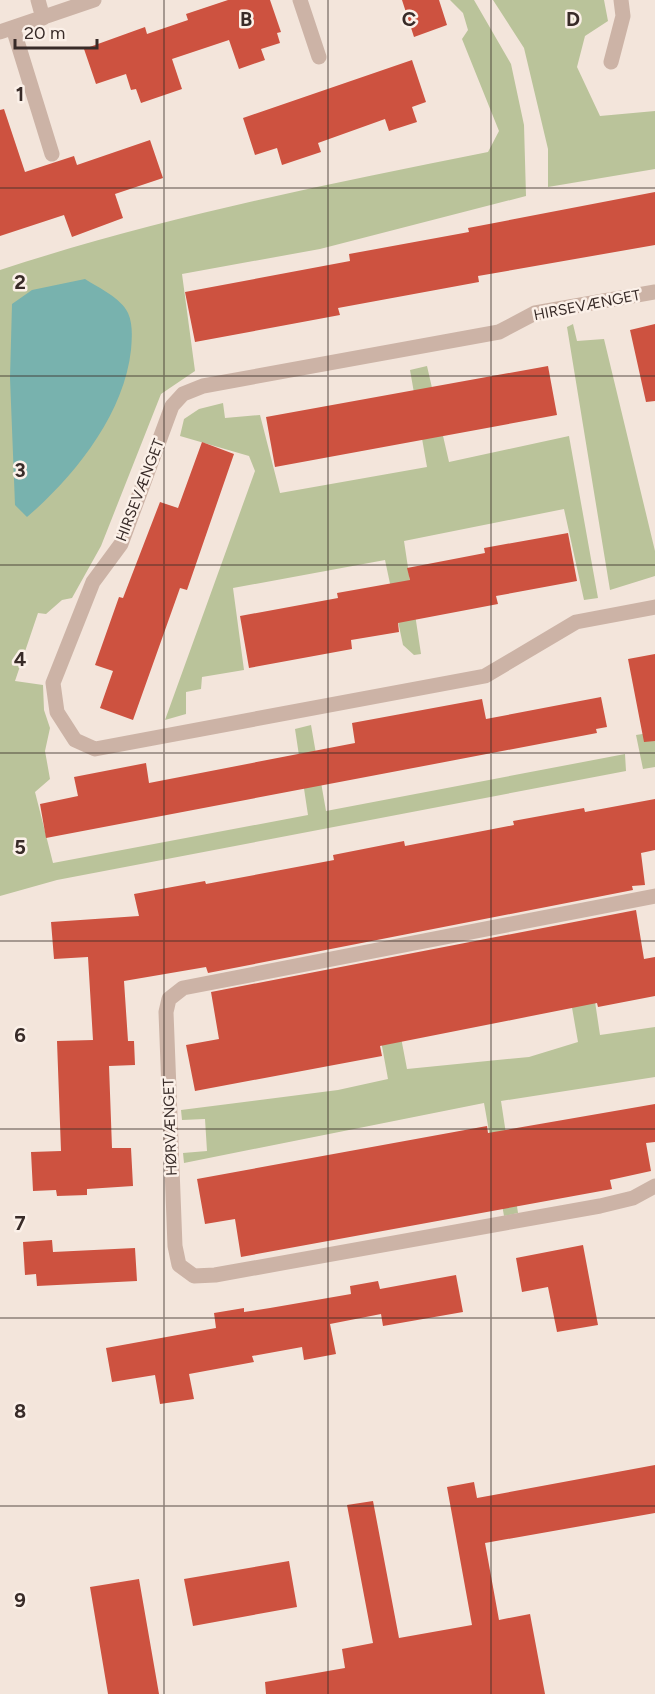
<svg xmlns="http://www.w3.org/2000/svg" width="655" height="1694" viewBox="0 0 655 1694" font-family="Figtree,sans-serif">
  <style>
    .green { fill: #bac39a }
    .water { fill: #78b2ae }
    .building { fill: #cd5240 }
    .lines { fill: none; stroke-linecap: round; stroke-linejoin: round }
    .minor { stroke: #ccb3a6; stroke-width: 15 }
    .grid { fill: none; stroke: #382b28; stroke-width: 1.5; stroke-opacity: 0.55 }
    .labels { text-anchor: middle; dominant-baseline: central; stroke-width: 5; stroke-linejoin: round; paint-order: stroke }
    .street-label { font-size: 15px; fill: #382b28; stroke: #fbf0e8 }
    .grid-label { font-size: 20px; text-anchor: middle; font-weight: bold; fill: #382b28; stroke: #fbf0e8; stroke-width: 5; stroke-linejoin: round; paint-order: stroke }
  </style>
  <rect width="100%" height="100%" fill="#f3e5db"/>
  <!-- green -->
  <path class="green" d="M450 0H474L511 64 524 125 526 196 320 249 182 274 195 371 161 394 101 546 72 598 62 600 46 614 38 613 15 681 43 685 44 710 50 728 45 751 50 779 35 792 53 863 308 815 295 729 311 725 326 811 625 754 626 771 57 880 0 896V270C159 218 323 185 488 152L499 131 462 39 468 30 463 13Z
    M493 0H604L608 21 585 36 577 67 600 116 655 111V169L548 187V149L524 48Z
    M573 324 577 341 604 339 655 551V576L610 590 567 327Z
    M427 366 449 462 569 436 598 598 584 600 564 509 404 541 421 654 414 655 403 645 385 560 233 588 244 670 202 677 201 689 186 692V714L165 720 255 471 249 456 180 436 184 419 199 409 223 403 225 418 260 415 280 493 427 467 410 370Z
    M655 732V767L643 769 636 735Z
    M584 928 600 1035 655 1027V1077L501 1101 518 1213 504 1216 484 1103 184 1163 183 1153 207 1151 205 1119 182 1120 181 1110 338 1090 388 1079 368 970 387 964 407 1069 529 1057 578 1042 559 933Z"/>
  <!-- water -->
  <path class="water" d="M85 279C99 288 121 298 128 313 133 324 132 338 131 350 124 414 75 476 27 517L15 505 10 378 12 304 32 290Z"/>
  <!-- building -->
  <path class="building" d="M228 0H270L281 32 277 33 280 43 261 49 265 60 239 69 229 40 172 59 182 89 141 103 136 89 131 90 126 74 96 84 84 49 145 27 147 34 188 20 186 14Z
    M402 0H439L447 25 414 37Z
    M412 60 426 102 412 107 417 122 389 131 385 119 318 143 321 152 282 165 277 148 255 155 243 118Z
    M4 109 25 172 74 156 77 165 150 140 163 178 115 194 123 218 72 237 64 215 0 236V110Z
    M655 192V245L478 276 479 282 338 308 340 315 195 342 185 292 350 261 349 254 469 232 468 228Z
    M655 324V401L646 402 630 330Z
    M548 366 557 415 275 467 266 417Z
    M202 442 234 454 187 590 180 588 133 720 100 708 113 671 95 665 119 597 123 598 160 502 178 508Z
    M568 533 577 581 496 596 498 604 398 623 399 632 351 640 352 649 249 668 240 616 338 598 337 593 410 580 407 568 485 553 484 548Z
    M655 654V741L644 742 628 659Z
    M601 697 607 727 596 729 597 733 46 838 40 804 78 796 74 777 146 763 149 783 355 743 352 723 482 699 486 719Z
    M655 799V850L641 853 645 885 632 886 633 890 208 973 206 967 124 981 128 1041H134L135 1065 109 1066 112 1148H131L133 1186 87 1189V1195L57 1196 56 1190 33 1191 31 1152 61 1151 57 1041 93 1040 88 957 54 959 51 922 139 916 134 894 205 881 206 884 334 860 333 855 404 841 405 846 514 825 513 821 584 808 585 812Z
    M636 910 644 959 655 957V996L598 1007 597 1003 380 1046 382 1056 195 1091 186 1045 219 1039 211 992Z
    M655 1104V1142L646 1143 651 1171 610 1180 612 1189 241 1257 235 1219 205 1224 197 1179 487 1126 488 1133Z
    M52 1240 53 1252 135 1248 137 1281 37 1286 36 1274 25 1275 23 1242Z
    M583 1245 598 1325 557 1332 548 1287 522 1292 516 1258Z
    M456 1275 463 1312 383 1326 381 1314 330 1324 336 1354 304 1360 302 1347 252 1356 254 1362 189 1374 194 1399 160 1404 155 1375 112 1382 106 1348 216 1328 214 1313 244 1308V1312L270 1308 351 1294 350 1286 378 1281 380 1289Z
    M655 1465V1513L485 1543 499 1620 530 1614 545 1694H266L265 1682 345 1668 342 1649 373 1643 347 1505 373 1501 399 1638 472 1625 447 1487 474 1482 477 1498Z
    M289 1561 297 1607 193 1626 184 1579Z
    M139 1579 159 1694H108L90 1587Z"/>
  <g class="lines">
    <!-- minor -->
    <path class="minor" d="M38 0 43 18
      M300 0 319 57
      M13 28 52 154
      M0 32 94 0
      M611 62 623 16 621 0
      M655 292 535 313 499 332 203 386 183 394 172 406 121 544 93 582 53 683 57 712 75 740 95 749 485 676 576 622 655 607
      M655 896 183 988 169 999 166 1012 175 1246 179 1265 194 1276 215 1275 600 1206 633 1198 655 1186"/>
  </g>
  <!-- grid -->
  <path class="grid" d="M164 0V1694M328 0V1694M491 0V1694M0 188H655M0 376H655M0 565H655M0 753H655M0 941H655M0 1129H655M0 1318H655M0 1506H655"/>
  <g class="labels">
    <!-- street labels -->
    <g class="street-label">
      <text transform="translate(587 305) rotate(-11)">HIRSEVÆNGET</text>
      <text transform="translate(140 490) rotate(-69)">HIRSEVÆNGET</text>
      <text transform="translate(170 1127) rotate(-92)">HØRVÆNGET</text>
    </g>
  </g>
  <g class="grid-label">
    <text x="246" y="26">B</text>
    <text x="409" y="26">C</text>
    <text x="573" y="26">D</text>
    <text x="20" y="101">1</text>
    <text x="20" y="289">2</text>
    <text x="20" y="477">3</text>
    <text x="20" y="666">4</text>
    <text x="20" y="854">5</text>
    <text x="20" y="1042">6</text>
    <text x="20" y="1230">7</text>
    <text x="20" y="1418">8</text>
    <text x="20" y="1607">9</text>
  </g>
  <!-- scale -->
  <path d="M15 39v9h82v-9" fill="none" stroke="#382b28" stroke-width="3"/>
  <text x="24" y="39" font-size="18" fill="#382b28" stroke="#fbf0e8" stroke-width="4.5" paint-order="stroke">20 m</text>
</svg>
